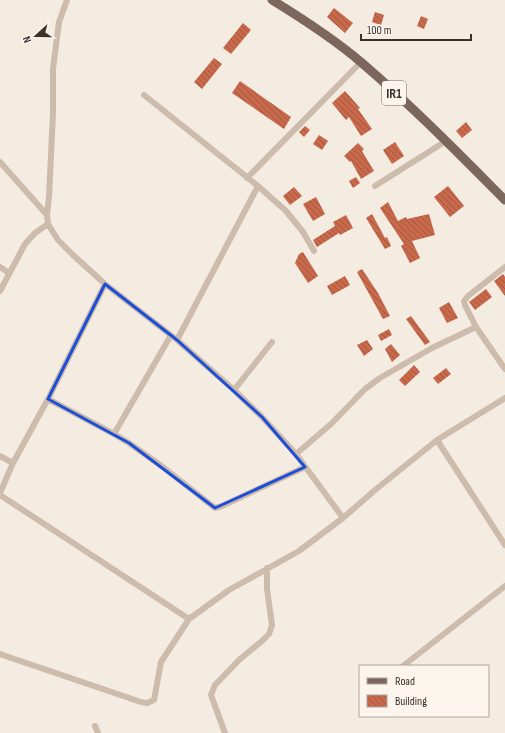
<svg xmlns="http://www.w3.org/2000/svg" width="505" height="733" viewBox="0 0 505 733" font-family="'Sofia Sans Condensed',sans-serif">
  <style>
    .building { fill: url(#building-back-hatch) }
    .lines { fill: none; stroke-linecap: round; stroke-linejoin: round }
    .street { stroke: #cdbbac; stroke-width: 6 }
    .primary { stroke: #7d675c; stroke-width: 9 }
    .marked { fill: none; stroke: #1d4ed8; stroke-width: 3; stroke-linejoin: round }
    .labels { text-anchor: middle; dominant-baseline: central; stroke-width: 3; stroke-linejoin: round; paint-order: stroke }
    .shield { fill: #fbf5ee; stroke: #756b66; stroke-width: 1 }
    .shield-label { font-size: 14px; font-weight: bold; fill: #3b302b }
  </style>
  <defs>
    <pattern id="building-back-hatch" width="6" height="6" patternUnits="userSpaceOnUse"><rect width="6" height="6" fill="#c8694b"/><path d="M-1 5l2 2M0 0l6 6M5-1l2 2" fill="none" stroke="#a4573f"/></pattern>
  </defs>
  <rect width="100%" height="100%" fill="#f4ebe1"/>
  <!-- building -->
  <path class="building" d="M334 8 353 23 345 33 327 17Z
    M375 12 384 15 381 25 372 22Z
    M421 16 428 19 424 29 417 26Z
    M243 23 251 30 231 54 223 48Z
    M214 58 222 64 202 89 194 82Z
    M240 81 291 117 284 129 232 93Z
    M345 91 360 108 358 109 372 129 361 136 349 117 346 120 332 103Z
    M466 122 472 130 462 138 456 131Z
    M305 126 310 130 304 137 299 132Z
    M319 135 328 141 322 150 313 144Z
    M395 142 404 156 392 164 383 150Z
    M358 143 364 149 362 151 374 171 361 179 351 161 350 162 344 156Z
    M356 177 360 183 353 188 349 181Z
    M448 186 464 206 450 217 434 197Z
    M294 187 302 196 290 205 283 196Z
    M316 197 325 214 313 221 303 204Z
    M388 202 398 221 406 217 407 219 429 214 435 235 412 241 420 258 410 263 401 246 404 244 380 208Z
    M372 214 385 238 387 237 391 246 385 249 366 218Z
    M346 215 353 228 340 235 339 233 317 247 313 240 335 226 333 222Z
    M303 252 318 276 308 283 295 263 299 254Z
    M362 269 378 293 390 316 383 319 357 272Z
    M503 274 505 277V296L494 281Z
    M345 276 350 285 332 295 327 286Z
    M486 289 492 297 475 310 469 302Z
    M449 302 458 318 447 323 439 308Z
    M411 316 430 342 425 345 406 319Z
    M389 329 392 335 381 341 378 335Z
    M367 340 373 349 364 356 357 345Z
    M391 344 400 355 392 362 385 349Z
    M414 365 420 372 405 386 399 380Z
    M446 368 451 374 438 384 433 378Z"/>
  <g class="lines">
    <!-- street -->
    <path class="street" d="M67 0 59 22 53 69V113L49 197 47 215 48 224 58 240 73 255 105 284 177 340 234 390 262 417 296 454 343 518
      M144 95 258 186 286 211 303 232 314 251
      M0 162 47 215
      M247 178 361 62
      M375 186 446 141
      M0 267 9 273
      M505 267 468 296 464 301 465 305 476 327 505 369
      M0 291 25 244 35 233 48 224
      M177 340 258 186
      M234 390 272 342
      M48 399 114 434 129 443 163 467 215 508 222 506 305 467
      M114 434 171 335
      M437 440 505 545
      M296 454 331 424 365 389 380 378 432 348 476 327
      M0 456 13 463
      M0 493 13 463 48 399 105 284
      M0 495 189 619
      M0 654 141 702 147 703 154 700 161 662 189 619 229 590 299 551 343 518 375 490 437 440 505 398
      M403 666 505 586
      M95 726 98 733
      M225 733 211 695 215 685 240 659 262 641 269 634 272 625 267 589V568"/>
    <!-- primary -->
    <path class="primary" d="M272 0C303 19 334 39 362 63 412 106 458 153 505 200"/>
  </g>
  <!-- marked area -->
  <path class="marked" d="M105 284 177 340 262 417 305 467 215 508 129 443 48 399Z"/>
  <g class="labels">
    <!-- shield labels -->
    <rect class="shield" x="382" y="81" width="24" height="24" rx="3"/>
    <g class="shield-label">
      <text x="394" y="93">IR1</text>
    </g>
  </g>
  <!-- legend -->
  <rect x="359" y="665" width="130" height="52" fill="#fbf5ee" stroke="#aea6a0"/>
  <rect x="367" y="678" width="20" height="6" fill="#7d675c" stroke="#aea6a0"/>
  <text x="395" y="685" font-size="12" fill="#3b302b">Road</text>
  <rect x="367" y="695" width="20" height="12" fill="url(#building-back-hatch)" stroke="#aea6a0"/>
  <text x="395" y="705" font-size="12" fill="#3b302b">Building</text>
  <!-- north arrow -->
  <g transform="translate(36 36) rotate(249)" stroke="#fbf5ee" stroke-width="3" paint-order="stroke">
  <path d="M0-3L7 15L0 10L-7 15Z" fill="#3b302b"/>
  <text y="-6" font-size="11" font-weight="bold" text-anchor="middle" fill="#3b302b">N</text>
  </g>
  <!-- scale -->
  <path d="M361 34v6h110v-6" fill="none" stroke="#3b302b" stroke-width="2"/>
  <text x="367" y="34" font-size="12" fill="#3b302b" stroke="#fbf5ee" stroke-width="3" paint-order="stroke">100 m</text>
</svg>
